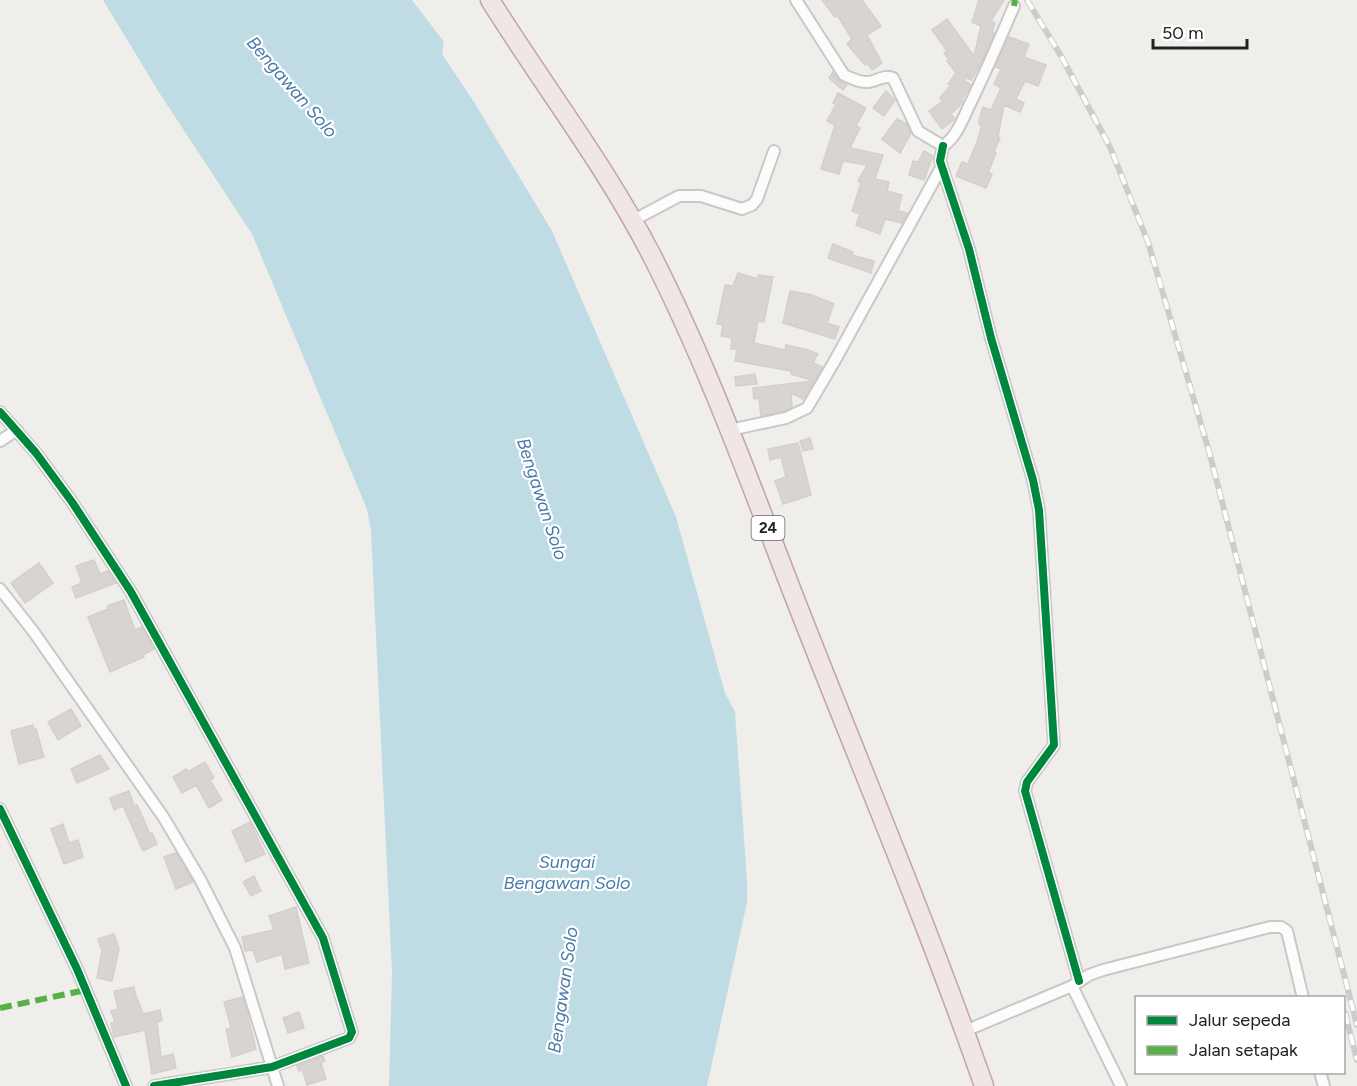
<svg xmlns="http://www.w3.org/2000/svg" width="1357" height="1086" viewBox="0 0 1357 1086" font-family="Figtree,sans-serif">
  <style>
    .water { fill: #bfdbe3 }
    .building { fill: #d7d4d2; stroke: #d3d0cc; stroke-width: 1.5 }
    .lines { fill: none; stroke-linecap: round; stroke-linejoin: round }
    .minor-casing { stroke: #c9c8c7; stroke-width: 14 }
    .trunk-casing { stroke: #c5a2ac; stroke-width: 21 }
    .minor { stroke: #fdfcfc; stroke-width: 10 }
    .trunk { stroke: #f0e6e4; stroke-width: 18 }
    .rail-casing { stroke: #ccc; stroke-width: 6 }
    .rail { stroke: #fff; stroke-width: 4; stroke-dasharray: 11; stroke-linecap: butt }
    .quiet { stroke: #55b145; stroke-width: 6; stroke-dasharray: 12 6; stroke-linecap: butt }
    .cycleway-casing { stroke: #fff; stroke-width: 11 }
    .cycleway { stroke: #00873e; stroke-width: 8 }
    .labels { text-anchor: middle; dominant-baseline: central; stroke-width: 4.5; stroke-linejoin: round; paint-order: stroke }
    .shield { fill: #fff; stroke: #646464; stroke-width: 1.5 }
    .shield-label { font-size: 15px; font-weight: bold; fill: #222 }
    .water-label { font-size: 18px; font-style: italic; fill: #4a7aab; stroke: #fff }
  </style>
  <rect width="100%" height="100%" fill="#f0eeeb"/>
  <!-- water -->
  <path class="water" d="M103 0H412L444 42 442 54 474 102 552 231 676 517 725 693 735 712 747 880V902L707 1086H389L392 972 371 531 367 509 252 234 160 94Z"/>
  <!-- building -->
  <path class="building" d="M822 0H862L881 26 867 35 882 63 872 70 868 64 865 65 847 44 852 39 837 15 835 17Z
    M979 0H1004L991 21 995 23 992 32 994 33 980 65 971 80 968 79 969 75 964 80 971 85 961 101 963 102 951 114 955 119 942 129 929 111 943 101 940 98 951 85 948 84 956 73 947 61 949 60 944 53 947 51 932 30 947 19 974 56 981 26 972 22Z
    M1009 37 1029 44 1024 57 1046 65 1038 86 1025 81 1016 99 1024 103 1020 112 1004 105 998 137 1000 138 994 152 996 153 988 173 992 174 986 188 956 176 962 162 968 164 977 142 982 125H979V120L983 107 991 110 1001 88 994 84 1001 69 996 67Z
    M833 72 838 80 847 85 843 90 829 78Z
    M886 91 895 100 884 116 873 108Z
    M838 93 866 108 856 126 860 128 850 148 883 155 875 179 889 182 887 191 902 195 898 211 907 213 902 223 885 219 880 234 856 225 860 214 852 211 861 183 858 181 867 165 843 161 839 174 821 169 835 125 827 121 836 104 833 103Z
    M897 119 907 124 911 133 900 153 882 139Z
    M924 151 933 156 924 180 909 175 913 161 918 162Z
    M833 244 853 252 852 255 874 261 871 273 828 258Z
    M738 273 758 279V275L773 277 764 322 758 321 754 343 785 350 786 345 808 350 818 354 813 363 823 367 814 381 791 374V371L735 361 737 349H731L732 338 721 336 723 325 717 324 725 285 733 286Z
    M790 291 812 295 834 304 827 323 839 327 835 339 783 323Z
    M755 374 757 384 736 386 735 377Z
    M814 381 803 399 791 393 792 407 784 411 761 416 759 398 754 399 753 388Z
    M810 438 813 449 803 451 800 441Z
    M798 443 811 495 783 504 775 481 786 477 781 457 770 460 768 449Z
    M94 560 100 574 108 571 116 583 76 598 72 587 82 583 76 566Z
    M39 563 53 583 25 603 11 583Z
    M124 600 135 630 142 627 154 649 143 655 144 657 110 672 88 617 108 609 107 606Z
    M71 709 81 726 58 740 48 722Z
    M33 725 34 730 36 729 44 757 19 764 11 731Z
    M100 755 109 769 77 783 71 769Z
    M205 762 214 778 210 780 222 800 209 808 196 785 182 793 173 777 186 769 188 772Z
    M129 791 134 806 137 805 150 834 152 833 157 844 143 851 123 806 114 810 110 798Z
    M250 822 265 854 246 862 232 831Z
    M63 824 69 843 78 840 83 857 64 864 51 829Z
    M176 853 193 882 176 889 164 857Z
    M254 876 261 891 251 896 243 882Z
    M296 907 309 963 285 969 282 954 257 962 253 950 245 951 242 937 274 930 269 916Z
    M114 934 119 949 112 981 97 978 102 951 98 939Z
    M134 987 137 1001 138 1000 143 1014 160 1010 162 1021 157 1022 161 1057 173 1054 176 1068 152 1074 145 1030 114 1037 111 1023 115 1022 111 1011 118 1009 114 991Z
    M243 997 256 1049 232 1057 226 1029 231 1028 224 1002Z
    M299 1012 304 1028 288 1033 283 1018Z
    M323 1056 325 1061 321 1063 326 1079 307 1085 302 1069 299 1071 297 1066Z"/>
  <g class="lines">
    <!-- minor casing -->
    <g class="minor-casing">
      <path id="minor" d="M796 0 844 75C851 78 860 83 868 82 878 81 884 74 893 78L918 131 943 146C957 137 963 118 970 104 986 71 1000 39 1014 6
        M943 146 940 161 969 249 991 338 1033 480 1039 510 1054 745 1027 782 1025 791 1079 981
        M632 221 679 196H701L742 209 752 205 757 199 774 151
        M0 412 36 453 72 502 131 592 323 938 352 1032 349 1038 272 1067 154 1086
        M730 430 786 418 807 408 834 362 942 166
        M0 441 17 430
        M0 589 33 631 164 818 200 879 235 948 278 1086
        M0 809 77 969 126 1086
        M1072 986 1121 1086
        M965 1031 1072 986 1089 975 1103 970 1270 927H1281L1287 931 1303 998
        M1320 1072 1324 1086"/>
    </g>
    <!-- trunk casing -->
    <g class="trunk-casing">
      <path id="trunk" d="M490 0C543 85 605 165 651 254 714 377 759 509 810 637 869 787 931 934 984 1086"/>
    </g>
    <!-- minor -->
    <use href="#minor" class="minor"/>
    <!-- trunk -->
    <use href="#trunk" class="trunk"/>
    <!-- rail casing -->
    <g class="rail-casing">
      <path id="rail" d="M1027 0 1061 56 1110 147 1148 242 1210 455 1357 1025
        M1345 1013 1357 1060"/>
    </g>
    <!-- rail -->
    <use href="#rail" class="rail"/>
    <!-- quiet -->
    <path class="quiet" d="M1014 6 1015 0
      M0 1008 86 990"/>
    <!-- cycleway casing -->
    <g class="cycleway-casing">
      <path id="cycleway" d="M943 146 940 161 969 249 991 338 1033 480 1039 510 1054 745 1027 782 1025 791 1079 981
        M0 412 36 453 72 502 131 592 323 938 352 1032 349 1038 272 1067 154 1086
        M0 809 77 969 126 1086"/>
    </g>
    <!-- cycleway -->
    <use href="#cycleway" class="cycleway"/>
  </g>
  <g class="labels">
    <!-- shield labels -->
    <rect class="shield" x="751.5" y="516" width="33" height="24" rx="4.5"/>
    <g class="shield-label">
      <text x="768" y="528">24</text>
    </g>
    <!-- water labels -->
    <g class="water-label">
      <text transform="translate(292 87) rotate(49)">Bengawan Solo</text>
      <text transform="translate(542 499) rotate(72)">Bengawan Solo</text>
      <text x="567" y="862">Sungai<tspan x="567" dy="21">Bengawan Solo</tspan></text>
      <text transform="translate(563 990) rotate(-82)">Bengawan Solo</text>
    </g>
  </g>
  <!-- legend -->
  <rect x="1135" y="996" width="210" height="78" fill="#ffffff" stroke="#a7a7a7" stroke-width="1.5"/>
  <rect x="1147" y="1016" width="30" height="9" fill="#00873e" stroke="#a7a7a7" stroke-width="1.5"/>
  <text x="1189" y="1026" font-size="18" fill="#222222">Jalur sepeda</text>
  <rect x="1147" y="1046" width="30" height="9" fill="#55b145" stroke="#a7a7a7" stroke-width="1.5"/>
  <text x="1189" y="1056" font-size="18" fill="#222222">Jalan setapak</text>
  <!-- scale -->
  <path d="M1153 39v9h94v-9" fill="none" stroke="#222222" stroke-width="3"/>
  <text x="1162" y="39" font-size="18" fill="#222222" stroke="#ffffff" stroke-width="4.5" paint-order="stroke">50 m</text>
</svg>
